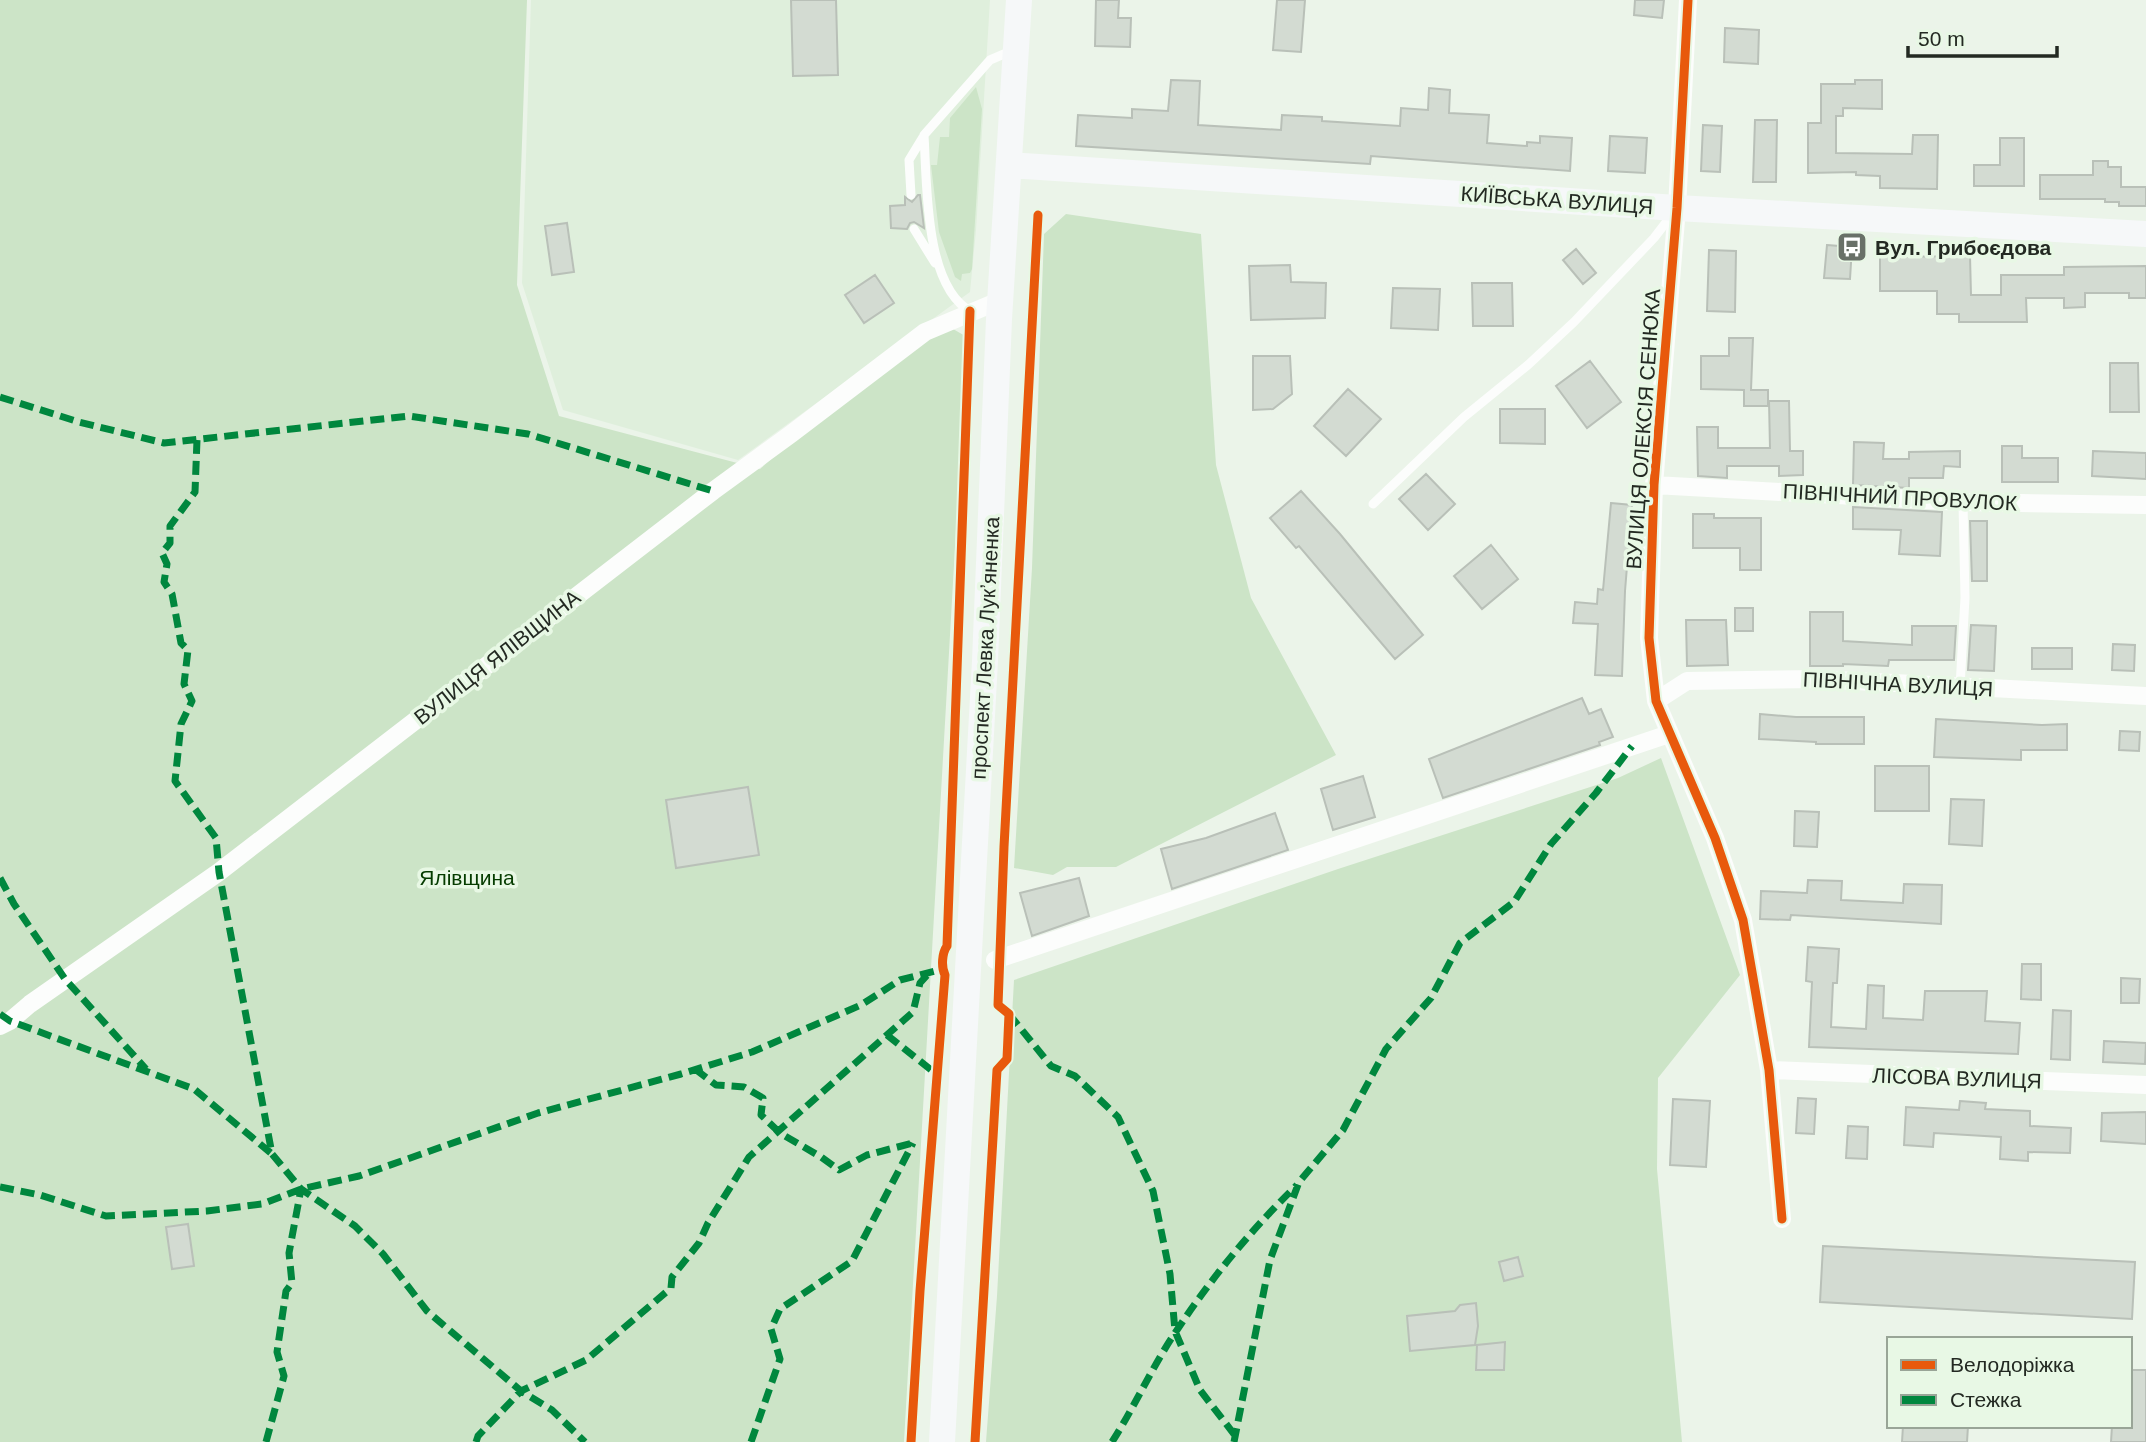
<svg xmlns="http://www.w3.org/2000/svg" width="2146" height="1442" viewBox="0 0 2146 1442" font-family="Arial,sans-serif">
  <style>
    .built { fill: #dfefdc }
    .green { fill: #cce4c7 }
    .building { fill: #d3dbd2; stroke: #b9c0b8; stroke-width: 2 }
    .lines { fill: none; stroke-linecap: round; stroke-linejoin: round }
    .service { stroke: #fcfdfc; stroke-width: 9 }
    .minor { stroke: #fcfdfc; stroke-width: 18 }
    .secondary { stroke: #f6f8f9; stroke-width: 26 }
    .quiet { stroke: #00873e; stroke-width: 7; stroke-dasharray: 14 7; stroke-linecap: butt }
    .cycleway-casing { stroke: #e8f8e5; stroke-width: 13 }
    .cycleway { stroke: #e8590c; stroke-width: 9 }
    .labels { text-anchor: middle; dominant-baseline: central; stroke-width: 7; stroke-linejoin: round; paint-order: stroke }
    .street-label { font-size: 21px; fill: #232922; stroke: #e8f8e5 }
    .poi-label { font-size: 21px; font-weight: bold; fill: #232922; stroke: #e8f8e5; text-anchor: start }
    .park-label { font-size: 21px; fill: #053c00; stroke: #e8f8e5 }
  </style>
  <rect width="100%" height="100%" fill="#ebf4e9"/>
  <!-- built -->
  <path class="built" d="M531 0H990L976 230 970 292 738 460 563 410 522 283Z"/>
  <!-- green -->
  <path class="green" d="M0 0H527L517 285 559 416 760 469 809 425 946 325 967 337 904 1442H0Z
    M976 87 982 109 972 269 970 273 962 274 961 281 955 277 939 232 931 165H937L940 137H949L950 118Z
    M1066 214 1201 234 1216 465 1251 598 1336 755 1116 867H1067L1053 875 1014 868 1032 568 1044 234Z
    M1661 758 1740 975 1658 1078 1657 1169 1682 1442H986L997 1296 1014 980 1338 869 1618 778Z"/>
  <!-- building -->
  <path class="building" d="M791 0H836L838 75 793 76Z
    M1096 0H1119L1118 18H1131L1130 47 1095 46Z
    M1277 0H1305L1301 52 1273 50Z
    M1635 0H1664L1662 18 1634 15Z
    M1725 28 1759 30 1758 64 1724 62Z
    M1171 80 1200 81 1198 125 1281 130 1282 115 1322 117V121L1400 126 1401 108 1428 110 1429 88 1450 90 1449 113 1489 115 1487 143 1527 146V142L1540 143V136L1572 138 1570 171 1371 156 1370 164 1076 146 1078 115 1132 118V109L1168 111Z
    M1855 80H1882V109L1843 108V116H1836V153L1912 154 1913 135H1938L1937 189 1880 188V176L1856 175V172L1808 173V123H1821V84H1855Z
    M1755 120H1777L1776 182H1753Z
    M1703 125 1722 126 1720 172 1701 171Z
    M1610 136 1647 138 1645 173 1608 171Z
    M2000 138H2024V186H1974V165H2000Z
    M2093 161H2108V167H2121V187H2146V206H2119V202H2105V199H2040V175H2093Z
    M918 195H920L924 228 914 222 910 223 907 229 891 228 890 206 905 205V197L912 202Z
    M567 223 574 272 552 275 545 226Z
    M1827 245 1852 247 1850 279 1824 278Z
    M1576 249 1596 273 1583 284 1563 260Z
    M1709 250 1736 251 1735 312 1707 311Z
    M1970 256 1971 295H2001V275H2064V267L2146 266V298H2129V293H2085V307L2064 308V298H2026L2027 322H1959V314H1937V291H1880V257Z
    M1290 265 1291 282 1326 283 1325 318 1251 320 1249 266Z
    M875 275 894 303 864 323 845 295Z
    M1472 283H1512L1513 326H1473Z
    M1393 288 1440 289 1438 330 1391 328Z
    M1729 338H1753L1751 390H1768V406H1744V390L1701 389V356H1729Z
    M1253 356H1290L1292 394 1273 409 1253 410Z
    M1590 361 1621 402 1587 428 1556 386Z
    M2110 363H2138L2139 412H2110Z
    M1348 389 1381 419 1346 456 1314 426Z
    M1769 401H1789L1790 451H1803V475L1779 476V466H1727V478L1698 476 1697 427H1718V448H1770Z
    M1500 409H1545V444L1500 443Z
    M1854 442 1884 443 1883 459H1909V452L1960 451V467L1944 466 1943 478H1909V488L1853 485Z
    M2002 446H2022V458H2058V482H2002Z
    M2093 451 2146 453V479L2092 476Z
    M1426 474 1455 504 1428 530 1399 499Z
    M1301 491 1340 534 1423 635 1395 659 1299 546 1296 548 1270 518Z
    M1611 503 1632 505 1625 591 1622 676 1595 675 1598 624 1573 623 1575 602 1597 604 1598 589 1603 590Z
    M1853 507 1942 512 1940 556 1899 554 1901 530 1853 529Z
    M1693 514H1714V518H1761V570H1740V548H1693Z
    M1970 521H1987V581H1972Z
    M1491 545 1518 579 1482 609 1454 576Z
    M1735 608H1753V631H1735Z
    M1810 612H1843V641L1912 645V626H1956L1954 660H1889L1888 666 1843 664V666H1810Z
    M1686 620H1726L1728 665 1687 666Z
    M1971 625 1996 626 1994 671 1968 670Z
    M2113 644 2135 645 2134 671 2112 670Z
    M2032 648H2072V669H2032Z
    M1582 698 1589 714 1601 709 1613 737 1599 742 1600 745 1443 798 1429 759Z
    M1760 714 1796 717H1864V744H1816V742L1759 739Z
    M1936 719 2042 725 2067 724V750H2021V760L1934 757Z
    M2120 731 2140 732 2139 751 2119 750Z
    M1875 766H1929V811H1875Z
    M1363 776 1375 817 1333 830 1321 789Z
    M748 787 759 855 676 868 666 800Z
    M1951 799 1984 800 1982 846 1949 844Z
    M1795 811 1819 812 1817 847 1794 846Z
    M1275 813 1288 850 1172 889 1161 849 1206 838Z
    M1079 878 1089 916 1032 936 1020 893Z
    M1808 880 1842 881 1841 900 1903 903 1904 884 1942 885 1941 924 1791 915 1790 920 1760 919 1761 891 1807 893Z
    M1808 947 1839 949 1837 983H1833L1831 1027 1866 1029 1868 985 1884 986 1883 1018 1923 1020 1925 991H1987L1985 1021 2020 1023 2018 1054 1809 1047 1812 982 1806 981Z
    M2022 964H2041V1000L2021 999Z
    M2121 978 2140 979 2139 1003H2121Z
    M2053 1010 2071 1011 2070 1060 2051 1059Z
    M2104 1041 2146 1043 2145 1064 2103 1062Z
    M1798 1098 1816 1099 1814 1134 1796 1133Z
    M1673 1099 1710 1101 1706 1167 1670 1165Z
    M1960 1101 1986 1103 1985 1109 2030 1111V1126L2071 1128 2070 1153 2028 1152V1161L2000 1159 2001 1137 1934 1133 1933 1147 1904 1145 1906 1107 1959 1110Z
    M2146 1112V1144L2101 1141 2102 1113Z
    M1848 1126 1868 1127 1867 1159 1846 1158Z
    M188 1224 194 1266 172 1269 166 1227Z
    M1823 1246 2135 1262 2132 1319 1820 1302Z
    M1518 1257 1523 1276 1504 1281 1499 1262Z
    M1476 1303 1478 1326 1475 1345 1410 1351 1407 1316 1455 1311 1460 1305Z
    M1505 1342 1504 1370H1476L1477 1345Z
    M2130 1370H2146V1442H2111L2112 1426H2130Z
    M1903 1426H1968L1967 1442H1902Z"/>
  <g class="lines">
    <!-- service -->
    <path class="service" d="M911 195 909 160 923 137
      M914 229 935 263
      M972 312C924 288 927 182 924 135L990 60 1004 54H1013
      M1373 504 1464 417 1529 364 1574 322 1654 238 1674 212
      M1960 687 1965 598 1963 502"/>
    <!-- minor -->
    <path class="minor" d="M1688 0 1677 208 1654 485 1649 638 1656 701 1715 838 1743 920 1769 1070 1782 1219
      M1654 485 1963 502 2146 505
      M1656 701 1687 681 1817 679 2146 696
      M995 960 1669 734
      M0 1026 10 1021 30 1004 219 872 713 491 791 434 925 332 1001 300
      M1769 1070 2146 1085"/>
    <!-- secondary -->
    <path class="secondary" d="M1009 165 1677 208 2146 234
      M942 1442 985 661 999 319 1019 0"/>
    <!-- quiet -->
    <path class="quiet" d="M0 397 79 422 164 443 409 416 528 434 713 491
      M197 440 195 492 170 526V543L162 553 167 564 164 582 172 594 181 643 188 650 184 684 192 701 181 724 175 781 216 838 219 872 272 1154 301 1189 355 1226 383 1254 427 1311 521 1391 552 1410 585 1442
      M0 878 14 904 65 979 146 1069
      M0 1014 10 1021 194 1089 272 1154
      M1009 1014 1051 1066 1075 1076 1118 1117 1153 1191 1170 1274 1175 1331 1200 1390 1237 1438
      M887 1035 940 1077
      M695 1069 716 1085 744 1087 763 1098 761 1115 780 1133 821 1157 839 1170 867 1155 917 1142
      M0 1187 40 1195 106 1216 207 1211 262 1204 301 1189 359 1176 538 1113 681 1074 752 1052 861 1005 900 980 947 968
      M266 1442 284 1376 277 1352 286 1291 292 1283 289 1253 301 1189
      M476 1442 478 1436 521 1391 586 1360 671 1288 672 1277 699 1243 708 1223 749 1157 913 1012 920 983 929 973
      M751 1442 780 1359 771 1329 780 1309 852 1261 913 1143
      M1112 1442C1135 1406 1153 1365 1177 1330 1212 1277 1252 1229 1297 1185
      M1234 1442 1270 1260 1299 1182 1343 1130 1386 1049 1431 998 1460 943 1514 902 1551 844 1596 793 1632 746"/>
    <!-- cycleway casing -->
    <g class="cycleway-casing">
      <path id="cycleway" d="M1688 0 1677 208 1654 485 1649 638 1656 701 1715 838 1743 920 1769 1070 1782 1219
        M911 1442 920 1291 945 975C941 967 942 953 947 946L970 311
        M975 1442 997 1070 1007 1059 1009 1014 998 1005 1004 847 1038 215"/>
    </g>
    <!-- cycleway -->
    <use href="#cycleway" class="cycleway"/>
  </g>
  <!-- icons -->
  <defs>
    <g id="bus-square" transform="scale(1.575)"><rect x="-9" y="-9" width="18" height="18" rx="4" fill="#697068" stroke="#e8f8e5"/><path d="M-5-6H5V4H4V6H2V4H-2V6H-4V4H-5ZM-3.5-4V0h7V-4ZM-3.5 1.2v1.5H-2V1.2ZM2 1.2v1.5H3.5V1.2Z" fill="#fff"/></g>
  </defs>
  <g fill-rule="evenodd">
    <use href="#bus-square" x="1852" y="247"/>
  </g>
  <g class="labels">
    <!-- street labels -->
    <g class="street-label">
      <text transform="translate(1557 200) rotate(4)">КИЇВСЬКА ВУЛИЦЯ</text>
      <text transform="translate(1643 429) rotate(-86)">ВУЛИЦЯ ОЛЕКСІЯ СЕНЮКА</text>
      <text transform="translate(1900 497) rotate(3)">ПІВНІЧНИЙ ПРОВУЛОК</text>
      <text transform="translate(985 648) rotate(-87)">проспект Левка Лукʼяненка</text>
      <text transform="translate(497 657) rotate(-38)">ВУЛИЦЯ ЯЛІВЩИНА</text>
      <text transform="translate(1898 684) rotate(3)">ПІВНІЧНА ВУЛИЦЯ</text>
      <text transform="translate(1957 1078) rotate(2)">ЛІСОВА ВУЛИЦЯ</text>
    </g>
    <!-- poi labels -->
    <g class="poi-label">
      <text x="1875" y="247">Вул. Грибоєдова</text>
    </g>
    <!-- park labels -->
    <g class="park-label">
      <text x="467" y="877">Ялівщина</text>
    </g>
  </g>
  <!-- legend -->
  <rect x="1887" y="1337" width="245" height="91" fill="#e8f8e5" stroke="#99a597" stroke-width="2"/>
  <rect x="1901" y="1360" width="35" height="10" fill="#e8590c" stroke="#99a597" stroke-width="2"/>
  <text x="1950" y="1372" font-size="21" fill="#232922">Велодоріжка</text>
  <rect x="1901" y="1395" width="35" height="10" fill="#00873e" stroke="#99a597" stroke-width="2"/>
  <text x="1950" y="1407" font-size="21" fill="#232922">Стежка</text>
  <!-- scale -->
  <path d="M1908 46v10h149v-10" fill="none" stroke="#232922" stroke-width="3.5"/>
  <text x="1918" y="46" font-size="21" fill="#232922" stroke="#e8f8e5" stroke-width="5" paint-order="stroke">50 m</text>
</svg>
